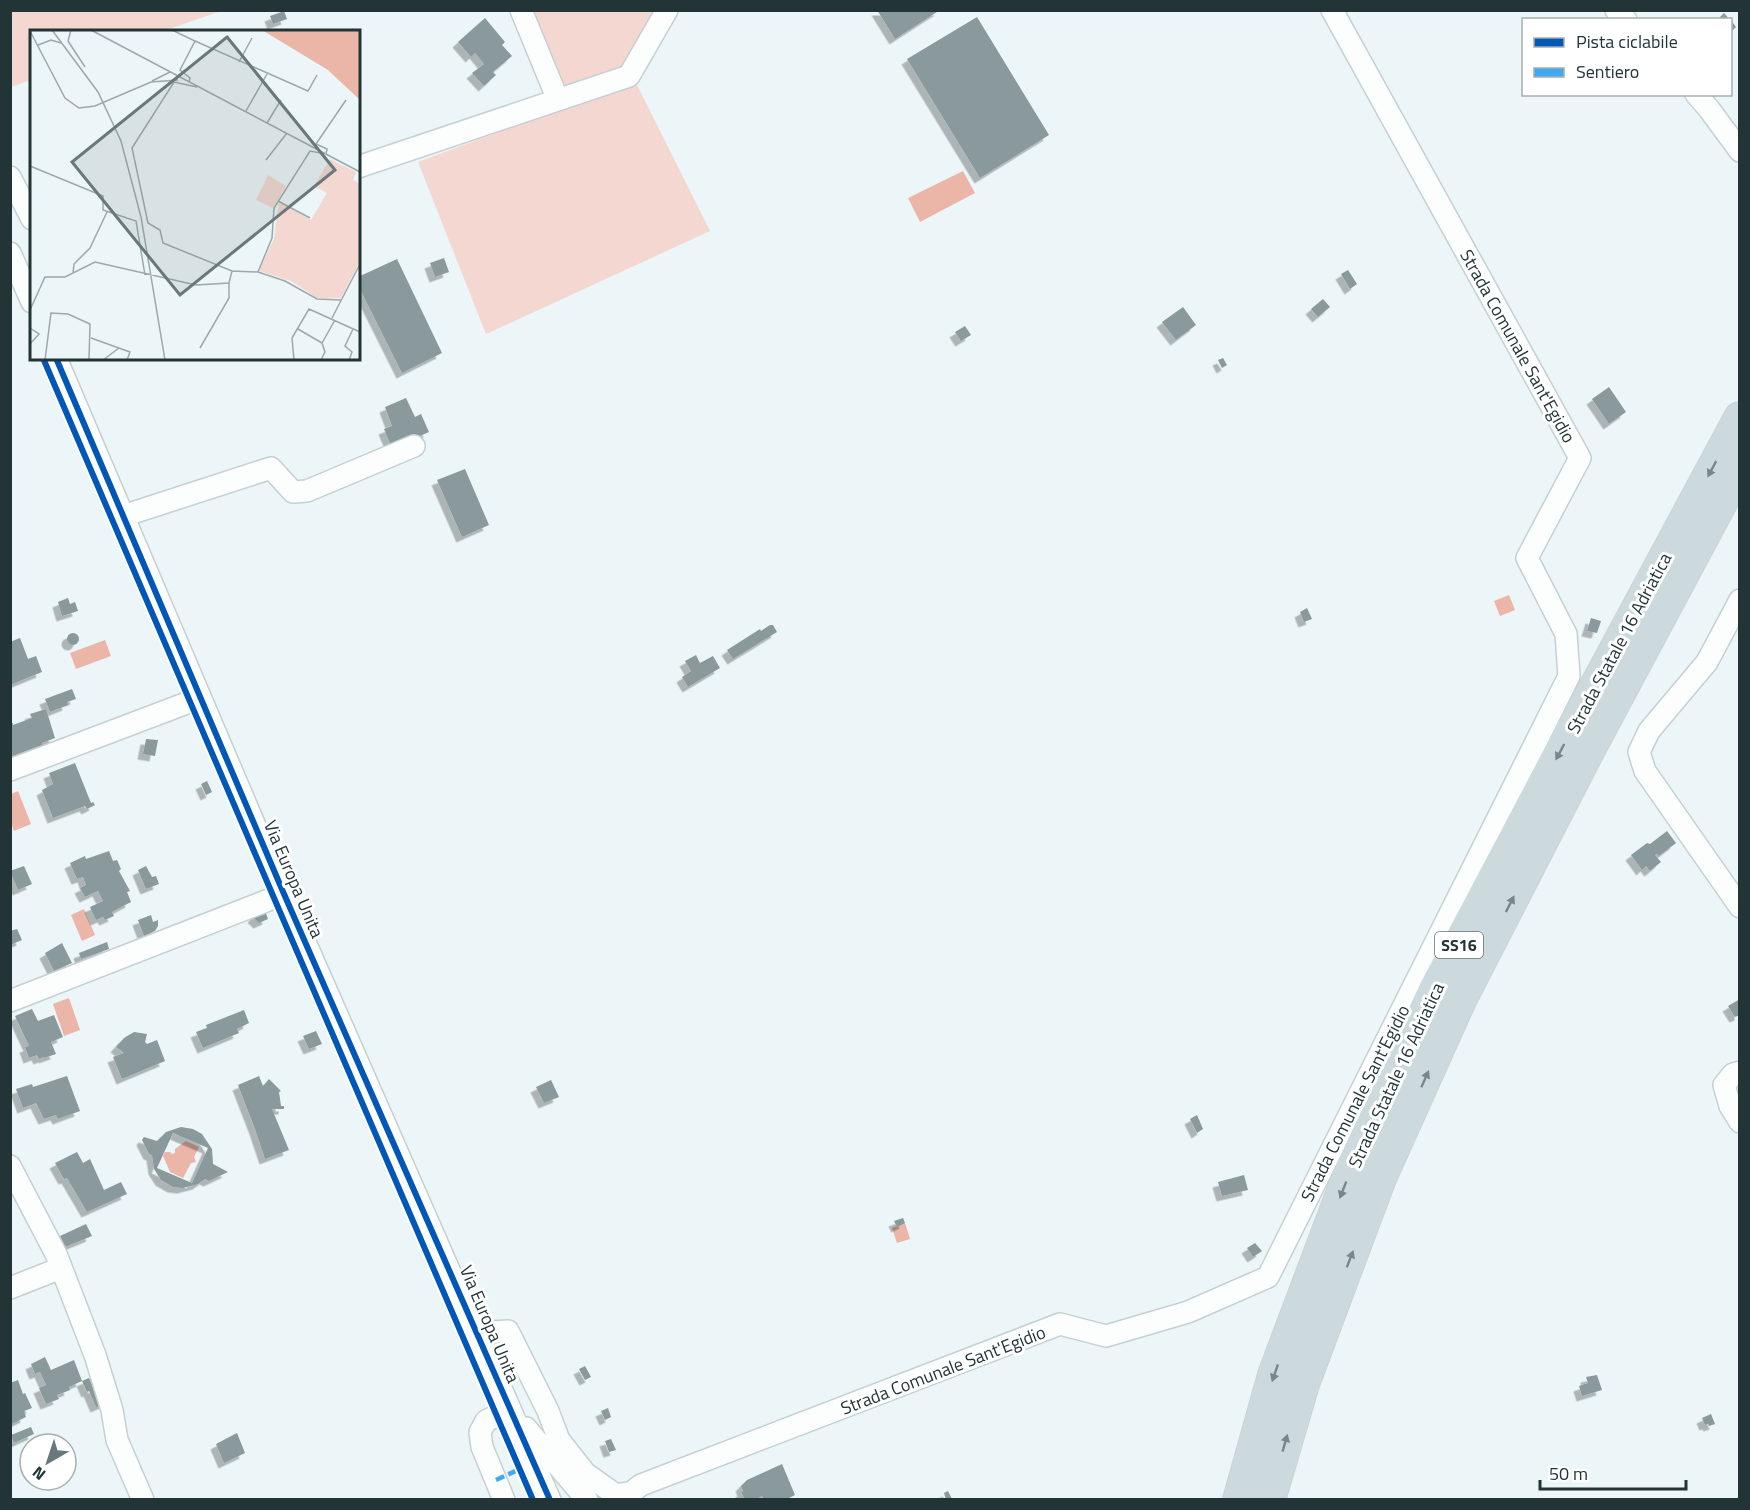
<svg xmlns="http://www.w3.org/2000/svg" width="1750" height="1510" viewBox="0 0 1750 1510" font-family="'Titillium Web',sans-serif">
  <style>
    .green { fill: #f3d7d0 }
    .water { fill: #ebb5a8 }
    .building { fill: #8a999c; fill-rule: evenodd; filter: url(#shadow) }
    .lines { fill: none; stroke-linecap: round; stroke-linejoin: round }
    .minor-casing { stroke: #c5d0d3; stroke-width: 24 }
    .highway-casing { stroke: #ccd2d4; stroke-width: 34 }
    .minor { stroke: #fcfefe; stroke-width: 21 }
    .highway { stroke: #cddadd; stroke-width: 32 }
    .quiet { stroke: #3fa9f5; stroke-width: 4.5; stroke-dasharray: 9 4.5; stroke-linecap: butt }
    .cycleway-casing { stroke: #fff; stroke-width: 10 }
    .cycleway { stroke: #0057b8; stroke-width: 6 }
    .oneway { fill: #78878a }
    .labels { text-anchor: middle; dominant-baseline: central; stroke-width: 6; stroke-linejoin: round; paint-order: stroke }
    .shield { fill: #fff; stroke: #657173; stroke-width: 1.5 }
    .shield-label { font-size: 16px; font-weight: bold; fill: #233437 }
    .street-label { font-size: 18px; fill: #233437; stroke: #fff }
    .inset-road { fill: none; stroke: #9ca8aa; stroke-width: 1.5 }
    .view { fill: #69787a; fill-opacity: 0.15; stroke: #69787a; stroke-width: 3 }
    .inset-edge { fill: none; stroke: #233437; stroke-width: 3 }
  </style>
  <defs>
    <filter id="shadow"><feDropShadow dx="-5.5" dy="5.5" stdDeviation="0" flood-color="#0004"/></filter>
  </defs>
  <rect width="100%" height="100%" fill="#ecf5f7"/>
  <!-- green -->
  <path class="green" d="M11 10H221V11L163 31 32 32 31 80 11 87Z
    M530 11H655L620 70 563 90Z
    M635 81 710 231 486 334 418 162Z"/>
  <!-- water -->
  <path class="water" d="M963 171 975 193 920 222 908 198Z
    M1509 595 1515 610 1500 616 1494 601Z
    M105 640 111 656 76 669 70 653Z
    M18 791 31 824 14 831 11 822V794Z
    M84 909 95 935 82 941 71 915Z
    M69 998 80 1030 64 1036 53 1004Z
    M186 1141 199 1147 194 1157 196 1162 191 1163 183 1178 170 1172 163 1156 165 1152H170L172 1154 175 1153V1149Z
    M905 1223 910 1239 897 1243 892 1228Z"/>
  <!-- building -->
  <path class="building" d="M877 10H940L895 39Z
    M284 11 287 19 273 24 270 16Z
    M1724 13 1730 20H1717Z
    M977 17 1049 135 980 178 907 59Z
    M485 18 505 42 502 45 512 56 493 72 496 75 484 86 472 73 484 64 475 53 471 57 458 42Z
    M1731 20 1736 27 1731 32Z
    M444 258 449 272 435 277 430 263Z
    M397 259 442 353 402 373 358 285V277Z
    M1348 270 1357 284 1350 289 1341 274Z
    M1323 299 1330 307 1318 317 1311 309Z
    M1183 307 1196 325 1176 340 1162 322Z
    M965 326 971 335 961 341 955 332Z
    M1223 358 1227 365 1222 368 1218 360Z
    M1609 387 1626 412 1609 424 1592 399Z
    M406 398 415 417 421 414 429 432 392 448 384 429 392 426 385 407Z
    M465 469 489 525 462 537 437 480Z
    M68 598 70 604 75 602 78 611 62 616 58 602Z
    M1307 608 1312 619 1304 622 1300 612Z
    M1591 618 1601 621 1597 633 1587 631Z
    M770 625H773L777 632 733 659 727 650 760 629 761 631Z
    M67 639a6 6 0 1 1 12 0a6 6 0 1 1-12 0Z
    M20 638 28 659 36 656 42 672 10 685V642Z
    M696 655 700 663 713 656 720 668 688 687 682 677 691 671 685 661Z
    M72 689 76 699 67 702 68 705 50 712 45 699Z
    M46 709 55 738 42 743 43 745 10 757V724L13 723V725L32 718 30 714Z
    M146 739 158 740 155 756 143 754Z
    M75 763 91 803 93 802 95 805 87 809 85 806 53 818 42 790 53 784 49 773Z
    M207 781 212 792 206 795 201 784Z
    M1667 831 1676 843 1659 856 1657 854 1655 855 1661 862 1650 871 1646 866 1642 870 1631 855 1647 843 1650 844Z
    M109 851 113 861 117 860 121 869 119 871 130 891 127 892 131 902 112 912 114 916 105 920 103 917 96 920 90 907 103 901 98 891 85 897 80 888 86 885 83 877 77 879 70 863 85 856 86 859Z
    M24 866 32 884 18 890 10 871Z
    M146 866 152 877 156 876 159 884 146 889 138 870Z
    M264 908 268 919 259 923 253 917Z
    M151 915 153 922 158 920V926L155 931 144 936 138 920Z
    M17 929 22 940 10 945V931Z
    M107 942 109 949 81 959 79 953Z
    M62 943 72 963 54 971 45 953Z
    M1740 999V1015L1735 1017 1728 1006Z
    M32 1009 38 1021 54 1015 63 1037 51 1042 56 1054 44 1058V1057L39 1059 37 1055 29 1058 25 1047 29 1046 15 1016Z
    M244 1010 249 1023 237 1029 239 1033 203 1048 196 1032 207 1028 206 1025Z
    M316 1031 322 1044 309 1049 303 1036Z
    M134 1032 147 1034 145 1042 147 1044 157 1040 165 1061 122 1079 113 1057 124 1053 116 1047 124 1038Z
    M67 1076 80 1111 58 1119 56 1115 44 1119 36 1103 23 1108 16 1089 32 1084 33 1087Z
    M259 1076 263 1086 269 1079 281 1091 279 1092 281 1106H284V1109H272L289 1150 265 1159 255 1129 238 1085Z
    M551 1080 559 1097 544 1103 536 1087Z
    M1197 1115 1203 1129 1197 1133 1190 1119Z
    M181 1127 193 1129 202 1134 212 1149 213 1164 228 1172 209 1181 205 1179 198 1184 183 1188 173 1187 161 1180 154 1169 152 1155 149 1154 142 1140 144 1137 157 1141 166 1132ZM173 1133 208 1148 192 1183 157 1168Z
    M77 1152 83 1163 90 1159 104 1190 121 1182 127 1194 87 1212 67 1178 64 1179 55 1163Z
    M1244 1175 1248 1190 1222 1196 1218 1182Z
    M903 1218 905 1223 897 1227 894 1221Z
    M86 1224 92 1236 65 1247 60 1236Z
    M1255 1243 1262 1251 1253 1257 1247 1248Z
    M45 1357 51 1370 74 1360 82 1381 89 1378 94 1388 103 1384 110 1401 96 1407 89 1391 87 1392 82 1381 69 1387 70 1390 57 1395 59 1399 46 1404 39 1388 46 1385 40 1372 35 1374 31 1364Z
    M585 1366 591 1377 585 1380 579 1369Z
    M1597 1375 1602 1390 1582 1396 1579 1386 1588 1383 1586 1377Z
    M18 1380 23 1394 25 1393 32 1408 24 1411 26 1417 10 1425V1383Z
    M608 1408 611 1417 605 1420 601 1411Z
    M1711 1414 1715 1424 1709 1426 1708 1424 1705 1425 1702 1418Z
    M31 1427 34 1434 14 1443 11 1435Z
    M237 1433 245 1453 224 1463 216 1444Z
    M611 1439 616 1450 609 1452 605 1441Z
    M782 1464 795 1495 785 1500H768L767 1498 764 1500 762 1496 755 1500 744 1498 741 1492 743 1491 741 1486 747 1480Z
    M948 1491 952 1499 946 1500 944 1493Z"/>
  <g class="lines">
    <!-- minor casing -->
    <g class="minor-casing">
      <path id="minor" d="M521 10 558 100
        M1616 10 1626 20
        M1696 94 1709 109 1740 151
        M358 167 629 76 667 10
        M10 177 32 219
        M10 253 32 302
        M56 358 284 894 550 1500
        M123 516 271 468 293 492 307 491 414 446
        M1740 600 1707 662 1649 731 1639 752 1645 771 1740 907
        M10 770 200 698
        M10 1001 284 894
        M1740 1072 1733 1074 1724 1085 1730 1106 1740 1122
        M10 1166 56 1254 95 1355 112 1410 117 1440 143 1500
        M10 1288 61 1268
        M478 1333 508 1331 548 1411 559 1440 585 1473 616 1495 632 1492 641 1485 1060 1324 1106 1336 1188 1312 1268 1277 1569 676 1566 634 1527 558 1580 458 1332 10
        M526 1428 587 1500
        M504 1500 482 1447 480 1432 486 1421 510 1409"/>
    </g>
    <!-- highway casing -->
    <g class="highway-casing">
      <path id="highway" d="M1239 1500 1274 1375 1350 1173 1435 990 1566 742 1740 418
        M1269 1500 1303 1384 1380 1178 1460 1000 1586 755 1740 467"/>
    </g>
    <!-- minor -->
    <use href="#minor" class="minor"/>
    <!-- highway -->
    <use href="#highway" class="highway"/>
    <!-- quiet -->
    <path class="quiet" d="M496 1480 520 1469"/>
    <!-- cycleway casing -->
    <g class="cycleway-casing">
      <path id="cycleway" d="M43 358 274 898 533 1500
        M56 358 284 894 550 1500"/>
    </g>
    <!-- cycleway -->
    <use href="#cycleway" class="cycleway"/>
  </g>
  <!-- one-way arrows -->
  <defs><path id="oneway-solid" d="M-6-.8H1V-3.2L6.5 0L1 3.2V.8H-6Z" transform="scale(1.5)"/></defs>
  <g class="oneway">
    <use href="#oneway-solid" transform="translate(1712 469) rotate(118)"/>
    <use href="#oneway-solid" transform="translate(1560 752) rotate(118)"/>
    <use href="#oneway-solid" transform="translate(1510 904) rotate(-63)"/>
    <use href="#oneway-solid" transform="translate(1425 1079) rotate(-66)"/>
    <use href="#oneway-solid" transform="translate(1343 1190) rotate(111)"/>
    <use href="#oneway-solid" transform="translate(1350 1259) rotate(-69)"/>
    <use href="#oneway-solid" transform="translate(1275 1373) rotate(109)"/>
    <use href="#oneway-solid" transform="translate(1285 1443) rotate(-74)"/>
  </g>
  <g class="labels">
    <!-- shield labels -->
    <rect class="shield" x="1435" y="932" width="48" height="26" rx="4.5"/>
    <g class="shield-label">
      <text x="1459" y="945">SS16</text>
    </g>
    <!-- street labels -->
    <g class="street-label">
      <text transform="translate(1518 346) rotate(61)">Strada Comunale Sant'Egidio</text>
      <text transform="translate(1619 643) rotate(-62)">Strada Statale 16 Adriatica</text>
      <text transform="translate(294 879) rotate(67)">Via Europa Unita</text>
      <text transform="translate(1396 1075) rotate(-65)">Strada Statale 16 Adriatica</text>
      <text transform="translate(1355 1103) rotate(-63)">Strada Comunale Sant'Egidio</text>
      <text transform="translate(490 1324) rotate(67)">Via Europa Unita</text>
      <text transform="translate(943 1370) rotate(-21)">Strada Comunale Sant'Egidio</text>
    </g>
  </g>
  <!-- overview -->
  <g transform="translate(30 30)">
    <rect width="330" height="330" fill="#ecf5f7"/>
    <path d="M300 129 326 142 323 150 330 154V231L311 268H287L261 251 229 241 244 209 249 172 281 190 297 163 284 156ZM238 145 256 156 243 178 226 170Z" fill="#f3d7d0"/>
    <path d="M232 0H330V70L298 40Z" fill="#ebb5a8"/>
    <path class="inset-road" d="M22 0 68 62 91 111 111 187 135 330M41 0 38 11 55 37M61 0 330 142M142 0 165 11 150 40 160 48 159 52M0 1 35 68 49 78 65 76 121 52 148 50M165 11 278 61 287 45M8 15 21 10 31 13M209 32 222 8M122 51 140 42M167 57 144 52 102 118 118 193 130 200 133 213 202 241 228 242 255 251 287 269 311 270M216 81 237 44M237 93 251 70M236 130 257 103M0 136 73 166V180L106 191 115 245M248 171 280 188M228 242 242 208 244 178 280 121 296 124 297 119 286 114 316 70M43 243 44 234 60 218 77 182M0 280 15 247H35L65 232 166 255 199 253 202 241M302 288 330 234M0 298 9 304 0 314M268 299 292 313M61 308 100 322 97 330M170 318 199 268V253M15 330 21 283 38 284 60 294 59 330M73 330 89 318M264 330 262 308 279 279 330 302M291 330 295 322 292 313 305 290M319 330 322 322 315 316 323 299"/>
    <path class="view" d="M197 7 305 140 150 265 42 132Z"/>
    <rect width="330" height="330" class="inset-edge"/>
  </g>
  <!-- border -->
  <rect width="1750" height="1510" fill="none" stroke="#233437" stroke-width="24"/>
  <!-- legend -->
  <rect x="1522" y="18" width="210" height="78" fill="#ffffff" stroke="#a7aeaf" stroke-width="1.5"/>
  <rect x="1534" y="38" width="30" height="9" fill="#0057b8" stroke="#a7aeaf" stroke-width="1.5"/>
  <text x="1576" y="48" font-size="18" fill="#233437">Pista ciclabile</text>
  <rect x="1534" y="68" width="30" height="9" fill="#3fa9f5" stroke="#a7aeaf" stroke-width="1.5"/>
  <text x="1576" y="78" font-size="18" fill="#233437">Sentiero</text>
  <!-- north arrow -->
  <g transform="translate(48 1462) rotate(219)"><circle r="28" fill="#ffffff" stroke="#a7aeaf" stroke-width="1.5"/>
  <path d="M0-4.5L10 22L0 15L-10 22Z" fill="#69787a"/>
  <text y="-9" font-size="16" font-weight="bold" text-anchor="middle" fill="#233437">N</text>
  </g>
  <!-- scale -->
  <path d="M1540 1480v9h146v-9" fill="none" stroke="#233437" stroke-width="3"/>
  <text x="1549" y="1480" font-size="18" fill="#233437" stroke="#ffffff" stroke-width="4.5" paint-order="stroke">50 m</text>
</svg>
